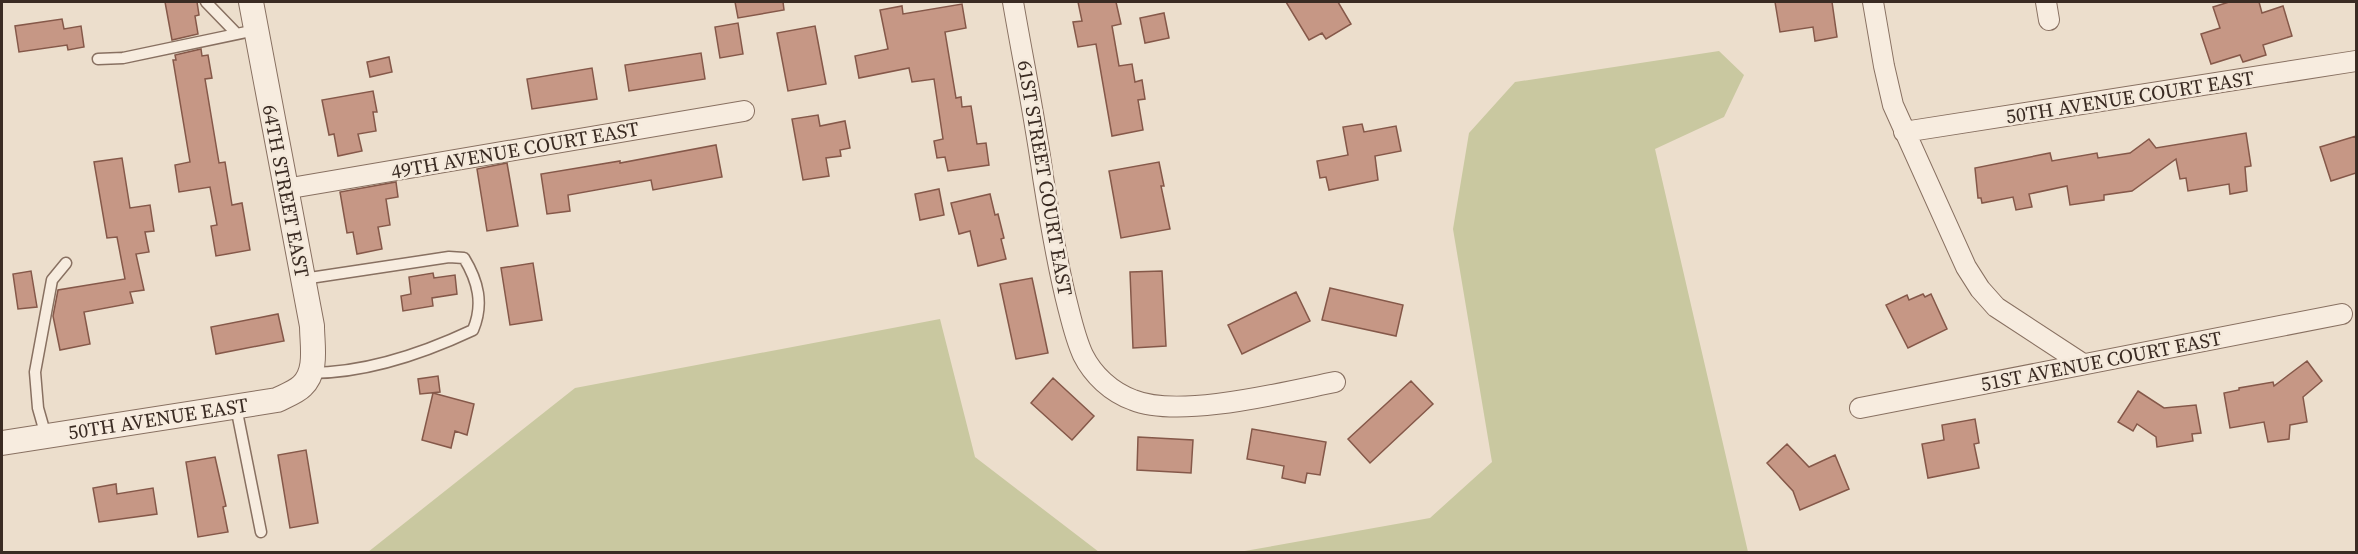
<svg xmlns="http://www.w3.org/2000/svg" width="2358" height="554" viewBox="0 0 2358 554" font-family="'Source Serif 4',serif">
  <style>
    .green { fill: #c9c8a0 }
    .building { fill: #c69785; stroke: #855849; stroke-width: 1.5 }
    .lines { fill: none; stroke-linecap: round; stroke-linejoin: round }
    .service-casing { stroke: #887061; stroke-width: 13 }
    .minor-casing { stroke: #887061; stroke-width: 22 }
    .tertiary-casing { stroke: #887061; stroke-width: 26 }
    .service { stroke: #f7ecdf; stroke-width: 10 }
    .minor { stroke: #f7ecdf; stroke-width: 20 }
    .tertiary { stroke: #f7ecdf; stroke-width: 24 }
    .labels { text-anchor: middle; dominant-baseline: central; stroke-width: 5; stroke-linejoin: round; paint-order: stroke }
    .street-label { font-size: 20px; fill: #3a2b23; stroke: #f4e9db }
  </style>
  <rect width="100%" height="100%" fill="#ecdecc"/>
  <!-- green -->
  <path class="green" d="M1719 51 1744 75 1724 117 1655 149 1748 552H1239L1430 518 1492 462 1453 229 1469 133 1515 82Z
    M940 319 975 457 1099 552H368L575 388Z"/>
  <!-- building -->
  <path class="building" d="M165 2H197L199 15 195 16 198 34 172 40Z
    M735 2H783L784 10 738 18Z
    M1078 2H1116L1121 24 1112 26 1119 66 1132 64 1135 82 1142 80 1145 99 1138 100 1143 130 1112 136 1096 44 1078 47 1073 22 1082 21Z
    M1286 2H1338L1351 24 1326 39 1322 33 1309 40Z
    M1775 2H1832L1837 37 1815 41 1813 27 1780 32Z
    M2229 2H2259L2262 13 2283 6 2292 36 2263 45 2266 55 2243 62 2240 55 2211 64 2201 34 2220 28 2213 7Z
    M962 4 966 28 945 32 956 98 961 97 962 107 971 106 977 144 986 143 989 165 948 171 945 157 937 158 934 141 943 139 934 79 912 82 909 68 859 78 855 56 888 49 880 10 902 6 903 14Z
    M1164 13 1169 38 1145 43 1140 18Z
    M62 19 64 29 81 26 84 47 68 50 67 45 19 52 15 26Z
    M738 23 743 54 720 58 715 27Z
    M815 26 826 84 788 91 777 33Z
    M201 49 202 56 208 55 212 78 205 79 219 163 225 162 232 205 242 203 250 250 216 256 211 226 217 225 210 187 179 192 175 165 190 162 173 60H176L175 55Z
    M701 53 705 79 629 91 625 65Z
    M389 57 392 72 370 77 367 62Z
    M592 68 597 99 532 109 527 79Z
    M373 91 377 112H373L376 131 358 134 362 151 338 156 334 134 329 135 322 100Z
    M818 115 820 126 845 121 850 148 840 150 841 156 826 158 829 176 803 180 792 119Z
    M1362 124 1364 132 1396 126 1401 151 1375 156 1378 180 1329 190 1326 177 1320 178 1317 161 1348 155 1343 127Z
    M2246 133 2251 166 2245 167 2247 191 2230 194 2229 184 2188 191 2186 178 2180 179 2176 159 2132 191 2104 195V200L2070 205 2067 186 2029 194 2032 207 2016 210 2013 197 1982 203 1981 198H1978L1975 168 2050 153 2052 161 2097 153 2098 158 2130 153 2149 139 2156 148Z
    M2356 136V173L2331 181 2320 147Z
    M716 145 722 177 653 190 651 180 568 195 570 211 547 214 541 174 620 161V163Z
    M122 158 130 208 150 205 154 231 145 232 149 252 136 254 144 290 130 292 133 303 84 312 90 344 60 350 53 316 58 290 125 279 117 237 107 238 94 162Z
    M1159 162 1164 186H1161L1170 229 1121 238 1109 171Z
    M507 163 518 226 487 231 477 169Z
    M396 182 398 197 386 199 390 225 378 227 382 249 357 254 353 232 347 233 340 192Z
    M939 189 944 215 920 220 915 194Z
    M990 194 995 215 998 214 1004 238 1001 239 1006 259 978 266 970 231 959 234 951 203Z
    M533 263 542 320 510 325 501 268Z
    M31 271 37 307 18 309 13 274Z
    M1162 271 1166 346 1133 348 1130 272Z
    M433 273 434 278 455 275 457 294 432 298 433 306 403 311 401 296 411 294 409 277Z
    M1032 278 1048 353 1016 359 1000 284Z
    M1330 288 1403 305 1396 336 1322 320Z
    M1296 292 1310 321 1242 354 1228 325Z
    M1923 294 1925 297 1931 294 1947 329 1908 348 1886 305 1907 295 1909 300Z
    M278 314 284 341 216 354 211 327Z
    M2307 361 2322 381 2303 397 2307 422 2290 425 2289 439 2268 442 2264 422 2230 428 2224 393 2239 390V388L2273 382 2274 386Z
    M438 376 440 392 420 394 418 379Z
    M1053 378 1094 416 1072 440 1031 403Z
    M1411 381 1433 404 1370 463 1348 439Z
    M2138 391 2164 408 2196 405 2201 433 2192 434 2193 441 2157 447 2156 437 2137 424 2133 431 2118 422Z
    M433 393 474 404 467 435 455 431 451 448 422 440Z
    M1975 419 1979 443 1974 444 1979 468 1928 478 1922 444 1944 440 1942 425Z
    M1252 429 1326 442 1320 475 1307 473 1305 483 1282 478 1284 466 1247 459Z
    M1138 437 1193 440 1191 473 1137 470Z
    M1787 444 1809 467 1835 455 1849 489 1800 510 1793 491 1767 463Z
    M306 450 318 523 290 528 278 455Z
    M215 457 226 506 223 507 228 532 198 537 186 462Z
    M116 484 117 494 153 488 157 514 99 522 93 488Z"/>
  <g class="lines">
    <!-- service casing -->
    <g class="service-casing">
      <path id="service" d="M206 2 237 34
        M98 59 123 58 256 30
        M303 279 449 257 464 258C478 281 484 304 473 330 424 353 365 373 310 373
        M236 407 261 532
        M46 436 38 408 35 372 52 280 66 263"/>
    </g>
    <!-- minor casing -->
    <g class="minor-casing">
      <path id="minor" d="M1013 2C1023 60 1035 118 1043 177 1050 221 1057 264 1068 307 1072 323 1076 340 1083 355 1093 375 1111 392 1133 400 1179 419 1285 392 1335 382
        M1873 2 1884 66 1893 105 1966 267 1980 289 1996 307 2083 364
        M2046 2 2049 20
        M1904 132 2356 61
        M285 189 744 111
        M1860 408 2342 314"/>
    </g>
    <!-- tertiary casing -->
    <g class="tertiary-casing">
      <g id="tertiary">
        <path id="s1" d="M2 443 277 400C285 396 296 392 302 386 318 371 312 345 312 326L251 2"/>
      </g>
    </g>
    <!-- service -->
    <use href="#service" class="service"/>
    <!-- minor -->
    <use href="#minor" class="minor"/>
    <!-- tertiary -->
    <use href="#tertiary" class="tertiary"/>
  </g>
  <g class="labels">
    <!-- street labels -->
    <g class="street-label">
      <text transform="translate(2130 97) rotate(-9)">50TH AVENUE COURT EAST</text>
      <text transform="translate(515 150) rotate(-10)">49TH AVENUE COURT EAST</text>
      <text transform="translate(1045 178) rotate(80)">61ST STREET COURT EAST</text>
      <text transform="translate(286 191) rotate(79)">64TH STREET EAST</text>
      <text transform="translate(2101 361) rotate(-11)">51ST AVENUE COURT EAST</text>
      <text stroke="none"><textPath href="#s1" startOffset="158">50TH AVENUE EAST</textPath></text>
    </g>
  </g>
  <!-- border -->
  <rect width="2358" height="554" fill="none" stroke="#3a2b23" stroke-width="6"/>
</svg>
